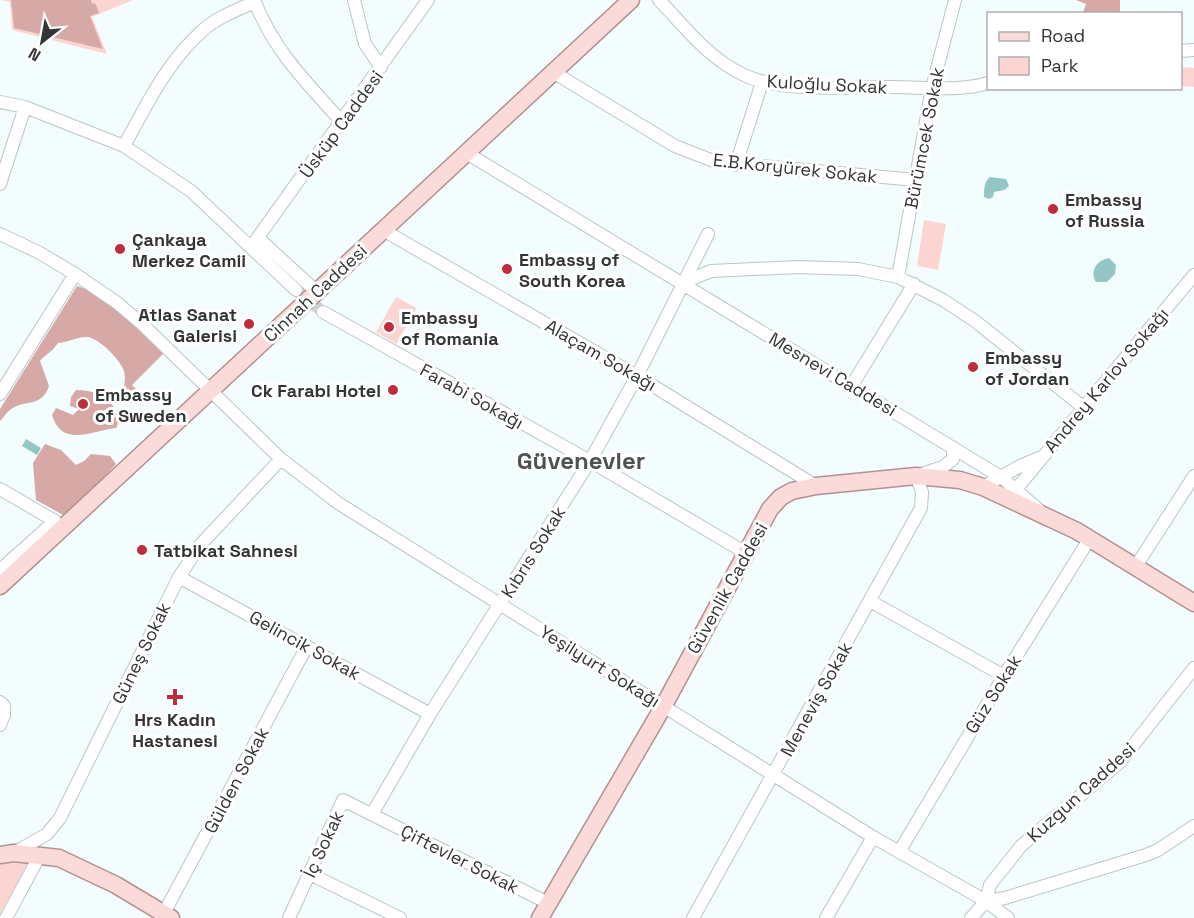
<svg xmlns="http://www.w3.org/2000/svg" width="1194" height="918" viewBox="0 0 1194 918" font-family="'Space Grotesk',sans-serif">
  <style>
    .green { fill: #fcd5d3 }
    .forest { fill: #d6a8a6 }
    .water { fill: #93c7c6 }
    .lines { fill: none; stroke-linecap: round; stroke-linejoin: round }
    .minor-tunnel { stroke: #ccd5d5; stroke-width: 12; stroke-dasharray: 12 6; stroke-linecap: butt }
    .minor-casing { stroke: #bbc5c5; stroke-width: 14 }
    .major-casing { stroke: #b39190; stroke-width: 19 }
    .minor { stroke: #fff; stroke-width: 12 }
    .major { stroke: #fbdbda; stroke-width: 16 }
    .poi-dot { fill: #bd2d3a; stroke: #fff; stroke-width: 2 }
    .labels { text-anchor: middle; dominant-baseline: central; stroke-width: 6; stroke-linejoin: round; paint-order: stroke }
    .street-label { font-size: 18px; fill: #313535; stroke: #fff }
    .poi-label { font-size: 18px; font-weight: bold; fill: #313535; stroke: #fff; text-anchor: start }
    .district-label { font-size: 24px; font-weight: bold; fill: #4b5353; stroke: #fff }
  </style>
  <rect width="100%" height="100%" fill="#f3fdfd"/>
  <!-- green -->
  <path class="green" d="M0 0H133L92 17 107 54 12 30 10 2Z
    M1181 67 1194 68V87L1181 86Z
    M924 220 946 224 938 270 917 266Z
    M396 297 417 308 396 344 376 332Z
    M21 860 25 861 27 865 0 914V863Z"/>
  <!-- forest -->
  <path class="forest" d="M11 0H91L92 4 95 3 99 13 90 16 103 49 14 28Z
    M1076 0H1120V13H1122H1083L1086 4Z
    M77 286 94 292 166 351 132 385 144 397 137 402 125 404C121 391 127 382 124 371 121 360 97 336 86 337 77 337 68 342 58 343 51 353 47 353 40 361L49 386C41 409 25 398 10 410 6 413 3 418 0 421V409Z
    M76 390C83 390 90 391 96 393 110 398 124 415 116 428 91 431 62 448 52 415L56 408 73 415 79 409 70 406 71 397Z
    M45 444 61 450 76 465 84 461 91 454 110 456 116 464 67 517 36 500 33 463Z"/>
  <!-- water -->
  <path class="water" d="M990 177 1006 179 1009 186 1004 190 994 192 993 197 989 199 984 197C984 189 984 182 990 177Z
    M1109 258 1116 265 1115 274 1107 282H1096C1089 271 1097 260 1109 258Z
    M26 439 41 448 37 455 22 446Z"/>
  <g class="lines">
    <!-- minor-tunnel -->
    <path class="minor-tunnel" d="M296 290 323 312"/>
    <!-- minor casing -->
    <g class="minor-casing">
      <path id="minor" d="M254 0C274 51 306 82 342 122
        M354 0 365 44 381 67
        M659 0C685 27 709 59 744 75 782 93 850 87 893 87 924 87 959 92 988 83
        M1180 51 1194 50
        M553 72 675 146 716 162 916 180
        M0 102 25 107 124 146 191 191 296 290
        M124 146C146 106 167 62 202 31 217 17 237 10 255 2
        M465 152 1001 477 1039 510
        M736 165 762 82
        M0 184 25 107
        M383 230 637 376 816 486
        M0 234 40 253 75 274 116 302 141 323 281 459 338 503 873 837 986 901 1008 918
        M258 238 317 292
        M251 247 428 0
        M898 277 932 88 955 0
        M682 283 711 271 798 267 858 269 898 277 943 300 975 321 1083 407
        M323 312 590 461 746 553
        M852 385 914 284
        M0 394 75 274
        M983 487 1020 466 1039 458
        M0 489 55 521 0 570
        M1013 493 1194 275
        M1136 566 1194 476
        M179 577 430 714
        M870 601 1004 676
        M0 702 4 706V715L0 725
        M372 814 430 714 590 461 637 376 708 234
        M899 852 1004 676 1090 538
        M14 853 47 834 60 818 179 577 200 545 281 459
        M308 873 400 918
        M986 901 1005 898 1146 855 1158 850 1194 826
        M164 913 307 646
        M6 918 40 855
        M289 918 343 800 548 903
        M693 918 921 508 922 492 916 476 943 467 953 459V448
        M826 918 873 837
        M971 918 986 901 990 885 1021 846 1120 762 1194 668"/>
    </g>
    <!-- major casing -->
    <g class="major-casing">
      <path id="major" d="M0 586 631 0
        M0 855 14 853 59 858 116 885 171 918
        M540 918 663 707 770 509 781 497 792 491 816 486 916 476 960 480 983 487 1077 531 1194 603"/>
    </g>
    <!-- minor -->
    <use href="#minor" class="minor"/>
    <!-- major -->
    <use href="#major" class="major"/>
  </g>
  <!-- markers -->
  <g class="poi-dot">
    <circle cx="1053" cy="209" r="6"/>
    <circle cx="120" cy="249" r="6"/>
    <circle cx="507" cy="269" r="6"/>
    <circle cx="249" cy="324" r="6"/>
    <circle cx="389" cy="327" r="6"/>
    <circle cx="973" cy="367" r="6"/>
    <circle cx="393" cy="390" r="6"/>
    <circle cx="83" cy="404" r="6"/>
    <circle cx="142" cy="550" r="6"/>
    <path d="M172 688h6v6h6v6h-6v6h-6v-6h-6v-6h6z"/>
  </g>
  <g class="labels">
    <!-- street labels -->
    <g class="street-label">
      <text transform="translate(827 84) rotate(3)">Kuloğlu Sokak</text>
      <text transform="translate(341 124) rotate(-54)">Üsküp Caddesi</text>
      <text transform="translate(924 138) rotate(-79)">Bürümcek Sokak</text>
      <text transform="translate(795 168) rotate(6)">E.B.Koryürek Sokak</text>
      <text transform="translate(315 293) rotate(-43)">Cinnah Caddesi</text>
      <text transform="translate(601 355) rotate(30)">Alaçam Sokağı</text>
      <text transform="translate(833 374) rotate(31)">Mesnevi Caddesi</text>
      <text transform="translate(1106 380) rotate(-50)">Andrey Karlov Sokağı</text>
      <text transform="translate(472 396) rotate(29)">Farabi Sokağı</text>
      <text transform="translate(533 552) rotate(-58)">Kıbrıs Sokak</text>
      <text transform="translate(727 588) rotate(-61)">Güvenlik Caddesi</text>
      <text transform="translate(305 645) rotate(29)">Gelincik Sokak</text>
      <text transform="translate(141 653) rotate(-64)">Güneş Sokak</text>
      <text transform="translate(600 666) rotate(32)">Yeşilyurt Sokağı</text>
      <text transform="translate(993 694) rotate(-58)">Güz Sokak</text>
      <text transform="translate(816 699) rotate(-61)">Meneviş Sokak</text>
      <text transform="translate(236 780) rotate(-62)">Gülden Sokak</text>
      <text transform="translate(1081 792) rotate(-42)">Kuzgun Caddesi</text>
      <text transform="translate(323 844) rotate(-65)">İç Sokak</text>
      <text transform="translate(460 859) rotate(27)">Çiftevler Sokak</text>
    </g>
    <!-- poi labels -->
    <g class="poi-label">
      <text x="1065" y="199">Embassy<tspan x="1065" dy="21">of Russia</tspan></text>
      <text x="132" y="239">Çankaya<tspan x="132" dy="21">Merkez Camii</tspan></text>
      <text x="519" y="259">Embassy of<tspan x="519" dy="21">South Korea</tspan></text>
      <text x="237" y="314" text-anchor="end">Atlas Sanat<tspan x="237" dy="21">Galerisi</tspan></text>
      <text x="401" y="317">Embassy<tspan x="401" dy="21">of Romania</tspan></text>
      <text x="985" y="357">Embassy<tspan x="985" dy="21">of Jordan</tspan></text>
      <text x="381" y="390" text-anchor="end">Ck Farabi Hotel</text>
      <text x="95" y="394">Embassy<tspan x="95" dy="21">of Sweden</tspan></text>
      <text x="154" y="550">Tatbikat Sahnesi</text>
      <text x="175" y="719" text-anchor="middle">Hrs Kadın<tspan x="175" dy="21">Hastanesi</tspan></text>
    </g>
    <!-- district labels -->
    <g class="district-label">
      <text x="581" y="460">Güvenevler</text>
    </g>
  </g>
  <!-- legend -->
  <rect x="987" y="12" width="195" height="78" fill="#ffffff" stroke="#adaeae" stroke-width="1.5"/>
  <rect x="999" y="32" width="30" height="9" fill="#fbdbda" stroke="#adaeae" stroke-width="1.5"/>
  <text x="1041" y="42" font-size="18" fill="#313535">Road</text>
  <rect x="999" y="57" width="30" height="18" fill="#fcd5d3" stroke="#adaeae" stroke-width="1.5"/>
  <text x="1041" y="72" font-size="18" fill="#313535">Park</text>
  <!-- north arrow -->
  <g transform="translate(42 42) rotate(211)" stroke="#ffffff" stroke-width="4.5" paint-order="stroke">
  <path d="M0-4.5L10 22L0 15L-10 22Z" fill="#313535"/>
  <text y="-9" font-size="16" font-weight="bold" text-anchor="middle" fill="#313535">N</text>
  </g>
</svg>
